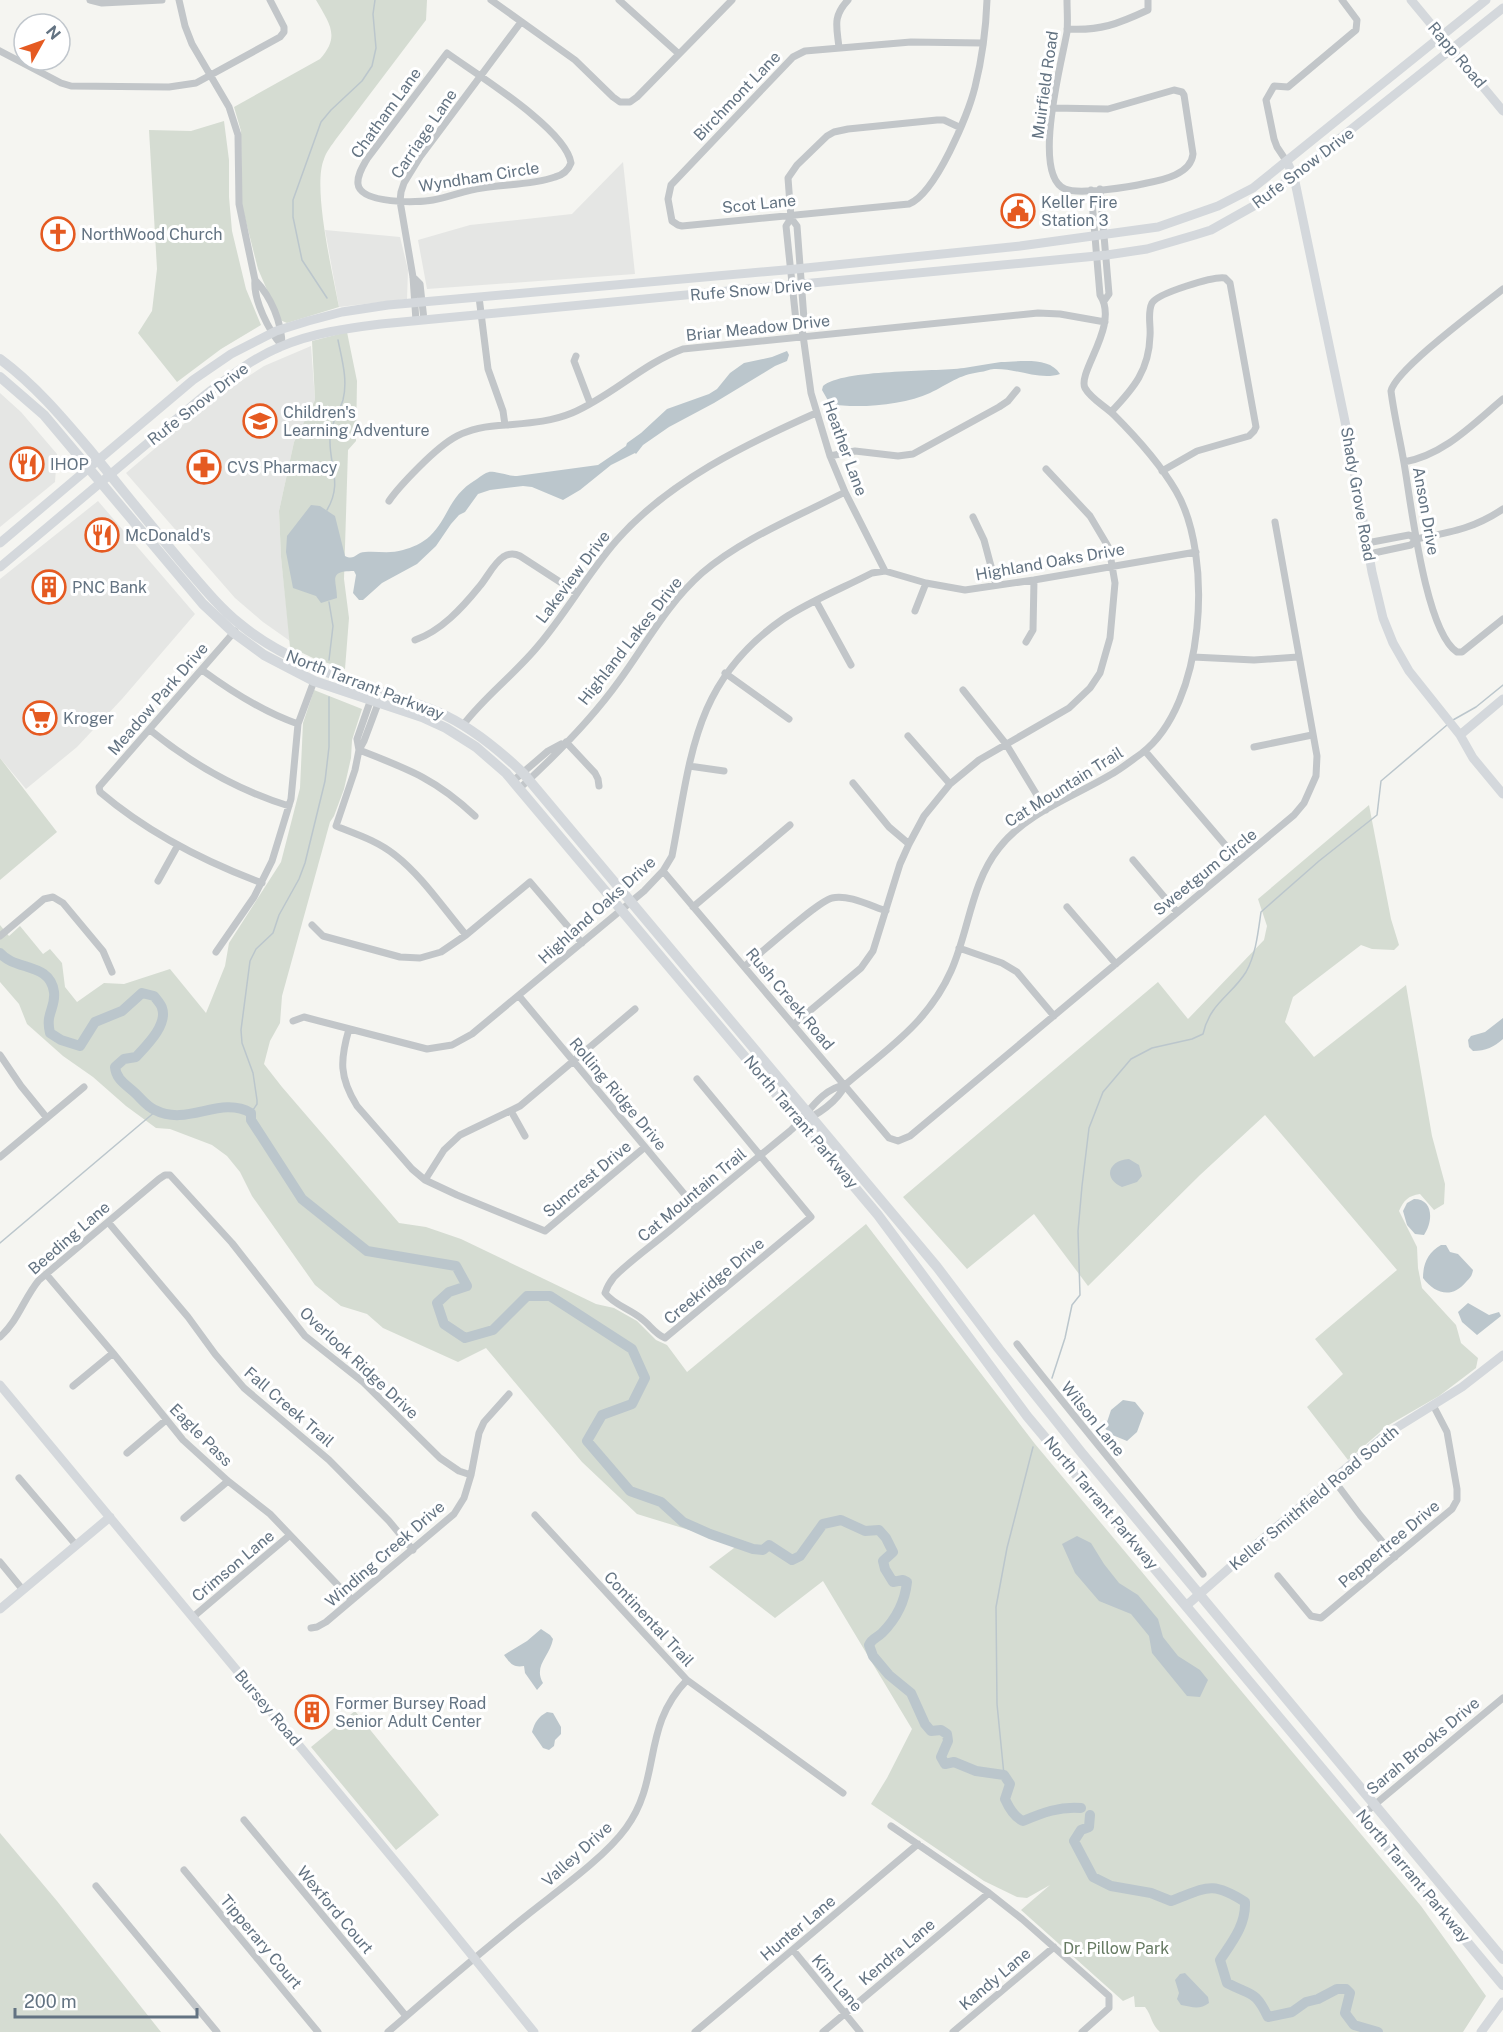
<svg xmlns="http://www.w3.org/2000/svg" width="1503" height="2032" viewBox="0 0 1503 2032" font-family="'Public Sans',sans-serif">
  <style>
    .built { fill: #e5e6e4 }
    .green { fill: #d5dcd2 }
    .water { fill: #bbc6cc }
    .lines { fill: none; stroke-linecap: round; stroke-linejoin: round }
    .stream { stroke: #bbc6cc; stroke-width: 1.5 }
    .river { stroke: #bbc6cc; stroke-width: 10 }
    .street { stroke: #c2c6c9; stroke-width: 7 }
    .secondary { stroke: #d4d8dc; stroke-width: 9 }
    .primary { stroke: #d4d8dc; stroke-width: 10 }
    .labels { text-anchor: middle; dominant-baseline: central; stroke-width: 6; stroke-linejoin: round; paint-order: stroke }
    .street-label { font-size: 16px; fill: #637382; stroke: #fff }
    .poi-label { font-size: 16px; fill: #637382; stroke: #fff; text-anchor: start }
    .park-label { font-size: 16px; fill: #667a62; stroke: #fff }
  </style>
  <rect width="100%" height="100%" fill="#f5f5f1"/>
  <!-- built -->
  <path class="built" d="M623 162 635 274 427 289 418 240 470 225 572 214Z
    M325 230 400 237 408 270 407 299 339 307Z
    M311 346 315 400 294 442 279 511 281 557 290 641 263 622 235 598 126 473 212 400 264 366Z
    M0 393 21 412 57 454 55 482 0 527Z
    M98 501 195 614 122 699 77 747 26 789 0 758V579Z"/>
  <!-- green -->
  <path class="green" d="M316 0H427L426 20 336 139C332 145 326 152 324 159 312 187 333 275 339 307L287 323 280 320 258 269 242 206 241 131 234 107 320 59C341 36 329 23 316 0Z
    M224 121 229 160V197L232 231 246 289 261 325 221 349 177 382 138 333 152 311 157 269 149 130 191 131Z
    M347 332 357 381 356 441 348 450 344 579 349 618 345 669 313 658 290 647 281 557 279 511 294 442 315 400 312 341Z
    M314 690 362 709 352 740 351 758 344 789 334 816 330 822 282 996 280 1023 270 1041 264 1064 282 1087 399 1223 426 1227 461 1239 596 1304 614 1308 637 1321 656 1340 667 1345 687 1372 866 1224 1035 1444 1421 1906 1486 1996 1463 2032H1160C1151 2024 1152 2016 1145 2007H1135L1134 1996 1123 2001 1021 1910 1050 1885 1027 1898 1017 1897 984 1881 871 1804 887 1778 912 1729 823 1581 775 1618 709 1567 738 1545 637 1514 582 1462 486 1348 458 1362 383 1328 367 1314 341 1306 315 1285 252 1196 240 1172 227 1156 212 1145 170 1129 156 1128 126 1106 93 1077 63 1056 27 1024 19 1004 0 982V925L9 936 20 926 43 954 50 949 62 963 65 987 77 1002 104 983 124 984 170 969 206 1013 225 966 229 943 281 862 300 788 303 723Z
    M0 758 57 832 0 880Z
    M1369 805 1391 919 1399 945 1394 950 1372 949 1361 945 1293 997 1285 1022 1314 1057 1406 985 1432 1136 1445 1184 1444 1204 1434 1210 1420 1194C1408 1196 1404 1200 1399 1211L1417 1247 1418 1268 1422 1288 1456 1325 1461 1343 1478 1358 1476 1368 1439 1396 1387 1426 1348 1460 1307 1407 1343 1374 1315 1339 1397 1270 1265 1115 1200 1175 1088 1286 1034 1214 967 1269 903 1197 1158 982 1188 1019 1264 940 1267 926 1258 899Z
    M355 1711 439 1815 396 1850 311 1747Z
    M0 1833 57 1901 161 2032H0Z"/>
  <!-- water -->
  <path class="water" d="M787 351 789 355 787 361 775 366 714 403 669 427 643 445 636 454 635 453 611 465 580 490 563 500 532 487 523 486 490 490 478 494 465 512 459 515 451 524 436 546 417 564 382 583 363 600H359L353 593 356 575 354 571C327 571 337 580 337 598L321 603 316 596 293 588 286 552 287 536 311 505 320 506 335 516 345 556C355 561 356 552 365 552 378 551 390 554 403 550 411 548 423 543 430 536 450 516 448 496 477 479 481 476 485 473 489 472 494 471 509 476 517 476L598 465 626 446 627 443 641 433 667 409 709 394 717 389 730 373 744 363 772 357Z
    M1001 362C1019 362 1049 356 1060 374 1040 381 1016 368 994 369 989 369 985 372 980 372 958 375 949 384 930 393 904 405 858 409 830 404L822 390 823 386C843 369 933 372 964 368 976 366 988 364 1001 362Z
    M1503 1018V1039C1494 1047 1486 1051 1473 1051L1469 1047 1468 1040 1471 1036 1485 1032Z
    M1129 1159 1139 1165 1142 1176 1137 1182 1122 1187C1102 1178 1109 1160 1129 1159Z
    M1414 1199C1434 1199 1433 1222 1424 1235L1415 1234 1407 1225 1403 1211 1407 1203Z
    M1441 1245H1446L1450 1252 1458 1254 1473 1270C1472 1276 1470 1278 1466 1282 1452 1299 1435 1294 1423 1278 1423 1264 1428 1252 1441 1245Z
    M1468 1303 1489 1315 1499 1312 1501 1316 1477 1335 1462 1322 1458 1312Z
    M1123 1400 1135 1402 1144 1413 1137 1432 1127 1441 1110 1434 1105 1428 1111 1410Z
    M1077 1536 1091 1543 1104 1564 1119 1583 1138 1595 1158 1619 1163 1637 1178 1656 1200 1670 1208 1680 1200 1697 1187 1696 1152 1653 1149 1636 1131 1614 1099 1601 1075 1573 1062 1544Z
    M541 1629 550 1635 553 1639C550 1656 533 1666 543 1683L537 1690 525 1673 524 1666C513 1668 510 1663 504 1655L527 1641Z
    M547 1712 553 1713 561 1727V1734L555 1740 554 1746 549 1750 543 1748 532 1732C535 1722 538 1717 547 1712Z
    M1185 1973 1208 1997 1209 2003C1200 2010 1192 2007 1181 2005L1177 1999 1179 1993 1175 1980 1180 1974Z"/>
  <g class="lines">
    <!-- stream -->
    <path class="stream" d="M327 298 302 260 293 217V200L321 122 331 110 362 81 372 66 376 48 373 14 375 0
      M327 510C343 483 329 466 330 439 330 424 339 413 343 400 348 380 342 360 338 340
      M329 660 333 626 329 602
      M1453 720 1476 707 1503 685
      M251 1113 257 1104V1100L253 1073 242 1043 241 1030 250 961 256 949 273 933 279 915 299 879 305 863 325 781 329 747V697
      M0 1243 156 1111
      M1052 1378 1065 1338 1072 1305 1080 1295 1078 1231 1082 1186 1089 1128 1103 1092 1131 1059 1152 1048 1192 1039 1203 1034C1210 1003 1231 996 1246 972 1256 954 1258 933 1261 912L1319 861 1377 815 1381 781 1447 725
      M1004 1775 997 1704 996 1607 1007 1548 1033 1447"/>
    <!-- river -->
    <path class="river" d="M0 953C15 971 50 962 54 992 56 1008 45 1013 50 1033L61 1040 80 1046 95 1022 122 1011 142 993 154 996C156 999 161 1004 162 1008 168 1025 146 1046 136 1057L124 1059 115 1067C116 1079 125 1084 134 1092 141 1098 146 1106 155 1110 188 1127 220 1095 251 1113V1120L302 1199 367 1251 456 1266 467 1286 449 1292 437 1303 444 1324 465 1338 493 1330 527 1296H550L632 1349 645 1378 632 1404 602 1415 587 1441 630 1491 661 1502 683 1522 710 1534 753 1549 763 1550 769 1545 792 1560 800 1556 823 1524 841 1520 865 1531 879 1530 886 1538 893 1552 883 1561 885 1569 893 1582 903 1580 907 1582C905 1601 896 1619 882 1633 877 1638 872 1638 869 1645L873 1656 889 1675 911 1693 925 1724 931 1731 941 1730 947 1734 948 1741 941 1757 945 1764 954 1762 976 1771 1004 1775 1010 1784 1005 1799C1009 1808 1014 1817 1023 1821 1042 1813 1060 1806 1081 1808
      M1090 1815 1089 1827 1081 1830 1074 1841 1093 1877 1111 1886 1151 1893 1171 1901C1206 1888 1211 1880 1245 1902 1246 1925 1232 1942 1220 1960L1227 1983C1252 1996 1255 1990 1268 2017L1292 2012 1306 2002 1318 1999 1337 1989H1346L1350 1993 1345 2013 1354 2025 1378 2032"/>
    <!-- street -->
    <path class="street" d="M90 0 102 3 162 0
      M179 0 185 26 192 44 229 107 238 135 239 204 255 280C253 300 269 331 282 346
      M491 0 575 60 613 97 620 102H630L637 97 732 0
      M619 0 679 54
      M1067 29C1100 31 1118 24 1148 10V0
      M982 43 911 42 805 51 793 57 671 185 668 199 672 221 678 225 682 226 909 204C936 193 968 115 975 87 982 59 986 28 987 0
      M839 48C837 27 832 17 848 0
      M0 51 61 83 71 86 169 87 196 83 280 37 284 32V27L270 0
      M447 53C476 74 566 129 571 163 568 171 563 175 555 177 532 185 507 184 482 188 466 190 450 197 433 200 418 203 360 204 358 184 357 175 363 166 367 159Z
      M1053 108 1108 109 1174 90 1182 92 1184 95 1193 154C1191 174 1163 180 1147 183 1130 187 1079 195 1065 189 1031 175 1062 61 1067 32 1068 22 1067 10 1067 0
      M1287 162 1277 147 1274 139 1266 100 1274 86 1288 87 1356 30 1357 20 1342 0
      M1100 189 1109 294 1104 301
      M791 218 786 226 796 321 802 328
      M413 277 420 284 424 320
      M255 280C271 297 282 322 282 346
      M1503 289C1482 306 1396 369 1391 391 1394 415 1400 439 1404 463 1411 502 1425 631 1457 652H1462L1503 619
      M479 297 488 369 503 411 505 425
      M416 321 413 277 400 201 401 192 404 183 420 157 521 22
      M576 356 574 361 590 403
      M1111 412C1134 388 1149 370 1150 336 1151 325 1147 313 1152 303 1158 293 1214 276 1225 278L1230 283 1256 427 1254 431 1249 436 1197 451 1162 471
      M830 456 855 451 898 456 913 454 999 407 1008 401 1017 390
      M1404 462C1444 455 1473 424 1503 399
      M389 501C397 489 408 478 419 467 448 438 463 427 506 425 529 423 550 422 572 413 612 396 642 364 683 349L1038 313 1060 314 1105 322
      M973 517 984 540 996 585
      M1416 539C1451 532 1473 529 1503 509
      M1367 543 1409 535 1416 539 1411 545 1369 554
      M885 571 845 492 830 456 811 393 802 328 804 319 797 226 791 218 788 178 797 165 827 136 834 132 848 129 937 120H944L959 127
      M816 601 851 665
      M915 611 926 583
      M235 631 99 787 100 792C148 833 203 861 262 883
      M415 640C441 631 462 608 479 587 487 578 493 564 503 557 509 553 514 553 520 556L577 593
      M1026 642 1033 630 1034 580
      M1193 657 1254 660 1298 657
      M202 670C232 692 263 712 298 724
      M725 673 789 719
      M963 690 1006 744 1046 810
      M379 701 364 741 359 750 355 770 336 826C356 834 378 841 395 855 422 876 443 908 466 935
      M463 725C485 696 515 674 538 646 567 612 588 573 617 540 669 481 746 444 816 413
      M150 730C192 764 237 790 289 806
      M908 736 950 784
      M566 742 595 773 598 779 599 786
      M1254 747 1312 735
      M359 750C408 769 436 779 475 816
      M359 750 357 739 371 699
      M1145 751 1239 861
      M689 766 724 771
      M513 781 548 751 561 744
      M853 783 889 827 909 844
      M520 788C555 756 591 720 619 681 646 644 667 604 702 573 743 538 797 517 845 492
      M1133 860 1177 912
      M663 871 889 1138 898 1141 910 1136 1294 815 1304 803 1316 776 1317 756 1275 522
      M158 881 178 845
      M693 907 790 825
      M1067 907 1116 964
      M312 925 323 936 400 957 420 958 441 952 466 935 530 882 582 943
      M0 936 44 899 53 897 63 903 103 951 112 972
      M959 948 1002 963 1017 972 1054 1016
      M216 952 254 897 272 861 291 799 298 724 314 681
      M745 966C760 954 818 901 832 898 848 894 871 906 886 911
      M519 996 696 1208
      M293 1021 304 1017 427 1049 452 1045 472 1034 644 891 663 871 672 856C691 758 693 681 783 619 810 601 843 588 872 573L885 571 926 583 965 590 1034 580 1196 552
      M794 1024 861 968 873 951 900 864 909 844 924 816 950 784 979 760 1069 708 1090 688 1100 673 1110 638 1115 583 1109 548 1090 516 1046 469
      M349 1029C340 1060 339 1077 357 1106L412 1169 425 1180 457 1195 545 1231 645 1147
      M0 1055 21 1086 47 1118
      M697 1079 811 1217 665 1338C655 1334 650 1325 642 1319 630 1309 614 1305 605 1293 607 1287 610 1282 614 1277 632 1259 654 1244 674 1227 712 1195 751 1163 790 1131 807 1116 820 1089 845 1085
      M511 1111 525 1136
      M801 1121C817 1116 838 1101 845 1085 886 1050 928 1023 951 971 969 931 971 883 999 848 1026 813 1073 797 1110 775 1121 769 1132 760 1142 753 1205 705 1214 556 1176 491 1159 462 1137 438 1114 415 1105 406 1091 399 1085 388 1077 372 1120 325 1100 295L1091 190
      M0 1157 84 1087
      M425 1180 444 1150 460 1135 520 1106 635 1009
      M108 1222 188 1317 215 1354 244 1388 329 1460 389 1521 413 1550
      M46 1274 113 1353 183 1440 228 1481 270 1514 352 1600
      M0 1337C18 1321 24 1298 39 1280L159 1179 165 1175H170L232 1243 305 1336 363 1382 440 1458 459 1471 471 1475
      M1017 1344C1078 1422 1141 1497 1203 1574
      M73 1386 113 1353
      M127 1453 166 1420
      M19 1478 76 1545
      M1333 1479 1360 1515 1395 1557
      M535 1515 687 1680 843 1793
      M184 1518 228 1481
      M0 1562 23 1590
      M1278 1576 1311 1616 1321 1618 1452 1509 1457 1500V1489L1447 1432 1433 1405
      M193 1617 290 1535
      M311 1628 317 1627 326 1622 454 1514 464 1498 471 1475 479 1433 484 1422 509 1394
      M1361 1816 1503 1698
      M244 1820 406 2016
      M891 1826 989 1893 1022 1919 1109 1996V2008L1082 2032
      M184 1870 318 2032
      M96 1886 217 2032
      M793 1950 860 2032
      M388 2032C435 1991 482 1951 531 1912 560 1889 605 1857 626 1828 662 1779 641 1727 687 1680
      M695 2032 918 1844
      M823 2032 989 1893
      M953 2032 1054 1947"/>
    <!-- secondary -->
    <path class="secondary" d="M1411 0 1503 111
      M1287 162 1294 177 1347 431 1372 572 1383 618 1393 643 1409 671 1460 735 1473 758 1503 794
      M0 543 193 380 231 354 276 331 308 321 342 312 388 305 796 269 1020 246 1158 227 1218 206 1253 188 1486 0
      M0 567 205 395C229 377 253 358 280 347 311 333 349 328 381 324L1107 255 1147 249 1195 235 1211 230 1259 203 1503 8
      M1460 735 1503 699
      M0 1385 414 1884 534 2032
      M1187 1605 1273 1530 1388 1433 1462 1387 1503 1355
      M0 1609 110 1517
      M1481 2032 1503 2002"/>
    <!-- primary -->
    <path class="primary" d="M0 359C34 384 62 417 89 449 121 488 152 527 184 565 202 586 219 607 240 624 298 672 371 684 438 712 470 726 498 749 523 773L937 1267 999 1349 1081 1452 1503 1959
      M0 377 44 415 203 604 234 633 264 655 314 681 422 717 446 728 476 747 506 773 878 1215 1027 1416 1503 1985"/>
  </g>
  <!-- icons -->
  <defs>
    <g id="civic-ring" transform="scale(1.725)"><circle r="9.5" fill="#fff" stroke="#e55a21" stroke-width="1.5"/><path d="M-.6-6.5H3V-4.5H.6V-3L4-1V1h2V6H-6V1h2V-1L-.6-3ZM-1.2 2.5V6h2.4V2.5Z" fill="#e55a21"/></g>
    <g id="church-ring" transform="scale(1.725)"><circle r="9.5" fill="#fff" stroke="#e55a21" stroke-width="1.5"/><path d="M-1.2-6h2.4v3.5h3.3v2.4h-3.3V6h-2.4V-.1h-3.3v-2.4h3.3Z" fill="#e55a21"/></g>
    <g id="school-ring" transform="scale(1.725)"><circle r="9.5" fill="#fff" stroke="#e55a21" stroke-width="1.5"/><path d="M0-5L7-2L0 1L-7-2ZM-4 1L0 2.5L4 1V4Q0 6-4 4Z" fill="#e55a21"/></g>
    <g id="restaurant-ring" transform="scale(1.725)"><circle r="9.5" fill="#fff" stroke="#e55a21" stroke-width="1.5"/><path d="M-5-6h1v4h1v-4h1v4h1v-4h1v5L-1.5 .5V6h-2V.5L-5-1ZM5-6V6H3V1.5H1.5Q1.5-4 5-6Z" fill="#e55a21"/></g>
    <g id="pharmacy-ring" transform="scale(1.725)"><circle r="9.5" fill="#fff" stroke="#e55a21" stroke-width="1.5"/><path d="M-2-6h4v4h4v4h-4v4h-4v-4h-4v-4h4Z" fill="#e55a21"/></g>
    <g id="building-ring" transform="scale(1.725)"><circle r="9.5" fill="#fff" stroke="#e55a21" stroke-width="1.5"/><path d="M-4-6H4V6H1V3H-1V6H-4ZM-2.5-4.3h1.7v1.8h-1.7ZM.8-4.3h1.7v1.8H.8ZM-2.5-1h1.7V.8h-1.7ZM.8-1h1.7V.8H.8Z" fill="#e55a21"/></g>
    <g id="supermarket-ring" transform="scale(1.725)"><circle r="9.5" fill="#fff" stroke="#e55a21" stroke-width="1.5"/><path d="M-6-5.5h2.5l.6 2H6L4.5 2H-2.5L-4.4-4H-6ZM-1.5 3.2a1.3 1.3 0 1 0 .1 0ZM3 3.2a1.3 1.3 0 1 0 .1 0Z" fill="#e55a21"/></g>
  </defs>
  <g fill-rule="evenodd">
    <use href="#civic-ring" x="1018" y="211"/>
    <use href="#church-ring" x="58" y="234"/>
    <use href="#school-ring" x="260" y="421"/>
    <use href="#restaurant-ring" x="27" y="464"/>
    <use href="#pharmacy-ring" x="204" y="467"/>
    <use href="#restaurant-ring" x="102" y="535"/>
    <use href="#building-ring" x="49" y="587"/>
    <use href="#supermarket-ring" x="40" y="718"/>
    <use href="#building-ring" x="312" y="1712"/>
  </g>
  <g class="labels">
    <!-- street labels -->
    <g class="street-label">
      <text transform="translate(1457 55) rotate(50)">Rapp Road</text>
      <text transform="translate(1045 85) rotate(-82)">Muirfield Road</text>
      <text transform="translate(737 96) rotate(-46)">Birchmont Lane</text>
      <text transform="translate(386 113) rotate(-54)">Chatham Lane</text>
      <text transform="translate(424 134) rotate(-56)">Carriage Lane</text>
      <text transform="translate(1303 168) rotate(-37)">Rufe Snow Drive</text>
      <text transform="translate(479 177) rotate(-9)">Wyndham Circle</text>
      <text transform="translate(759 204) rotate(-6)">Scot Lane</text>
      <text transform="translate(751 290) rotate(-5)">Rufe Snow Drive</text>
      <text transform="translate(758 328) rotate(-6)">Briar Meadow Drive</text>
      <text transform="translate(198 404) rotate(-38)">Rufe Snow Drive</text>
      <text transform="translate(845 448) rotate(70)">Heather Lane</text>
      <text transform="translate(1358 494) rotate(80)">Shady Grove Road</text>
      <text transform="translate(1426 511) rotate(80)">Anson Drive</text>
      <text transform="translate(1050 562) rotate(-10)">Highland Oaks Drive</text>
      <text transform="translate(573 577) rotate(-53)">Lakeview Drive</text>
      <text transform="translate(630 641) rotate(-52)">Highland Lakes Drive</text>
      <text transform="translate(365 685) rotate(21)">North Tarrant Parkway</text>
      <text transform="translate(158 699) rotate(-49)">Meadow Park Drive</text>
      <text transform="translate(1064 787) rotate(-32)">Cat Mountain Trail</text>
      <text transform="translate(1205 872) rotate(-39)">Sweetgum Circle</text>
      <text transform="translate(597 910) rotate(-42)">Highland Oaks Drive</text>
      <text transform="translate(790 999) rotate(50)">Rush Creek Road</text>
      <text transform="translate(618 1094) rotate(50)">Rolling Ridge Drive</text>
      <text transform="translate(801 1122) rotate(50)">North Tarrant Parkway</text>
      <text transform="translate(587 1179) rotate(-40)">Suncrest Drive</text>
      <text transform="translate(692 1195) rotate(-40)">Cat Mountain Trail</text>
      <text transform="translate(69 1238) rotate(-41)">Beeding Lane</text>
      <text transform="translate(714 1281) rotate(-40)">Creekridge Drive</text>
      <text transform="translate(359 1363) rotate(43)">Overlook Ridge Drive</text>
      <text transform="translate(289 1407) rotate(41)">Fall Creek Trail</text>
      <text transform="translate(1093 1419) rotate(51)">Wilson Lane</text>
      <text transform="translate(201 1435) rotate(45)">Eagle Pass</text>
      <text transform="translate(1314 1498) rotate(-40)">Keller Smithfield Road South</text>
      <text transform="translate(1101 1503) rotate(50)">North Tarrant Parkway</text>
      <text transform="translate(1389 1544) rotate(-40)">Peppertree Drive</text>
      <text transform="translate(385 1554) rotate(-41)">Winding Creek Drive</text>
      <text transform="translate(233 1566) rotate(-40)">Crimson Lane</text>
      <text transform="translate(649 1619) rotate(47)">Continental Trail</text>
      <text transform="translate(268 1708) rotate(50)">Bursey Road</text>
      <text transform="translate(1423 1746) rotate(-40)">Sarah Brooks Drive</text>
      <text transform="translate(577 1854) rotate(-42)">Valley Drive</text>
      <text transform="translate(1413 1876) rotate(50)">North Tarrant Parkway</text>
      <text transform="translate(335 1910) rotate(50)">Wexford Court</text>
      <text transform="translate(798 1928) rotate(-40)">Hunter Lane</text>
      <text transform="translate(261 1942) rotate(50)">Tipperary Court</text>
      <text transform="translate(897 1952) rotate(-40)">Kendra Lane</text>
      <text transform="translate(995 1979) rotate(-40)">Kandy Lane</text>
      <text transform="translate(837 1983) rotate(50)">Kim Lane</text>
    </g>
    <!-- poi labels -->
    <g class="poi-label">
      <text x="1041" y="202">Keller Fire<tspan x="1041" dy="18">Station 3</tspan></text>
      <text x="81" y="234">NorthWood Church</text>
      <text x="283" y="412">Children's<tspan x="283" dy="18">Learning Adventure</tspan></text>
      <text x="50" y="464">IHOP</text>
      <text x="227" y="467">CVS Pharmacy</text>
      <text x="125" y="535">McDonald's</text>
      <text x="72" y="587">PNC Bank</text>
      <text x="63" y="718">Kroger</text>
      <text x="335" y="1703">Former Bursey Road<tspan x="335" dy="18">Senior Adult Center</tspan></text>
    </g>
    <!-- park labels -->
    <g class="park-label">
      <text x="1116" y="1948">Dr. Pillow Park</text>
    </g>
  </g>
  <!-- north arrow -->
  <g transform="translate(42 42) rotate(50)"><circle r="28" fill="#ffffff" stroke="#c1c7cd" stroke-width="1.5"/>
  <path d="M0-4.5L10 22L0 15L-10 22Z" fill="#e55a21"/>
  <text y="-9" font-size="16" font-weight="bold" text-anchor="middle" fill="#637382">N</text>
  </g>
  <!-- scale -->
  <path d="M15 2008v9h182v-9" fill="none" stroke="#637382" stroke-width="3"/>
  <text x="24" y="2008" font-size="18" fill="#637382" stroke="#ffffff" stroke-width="4.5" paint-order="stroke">200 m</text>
</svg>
